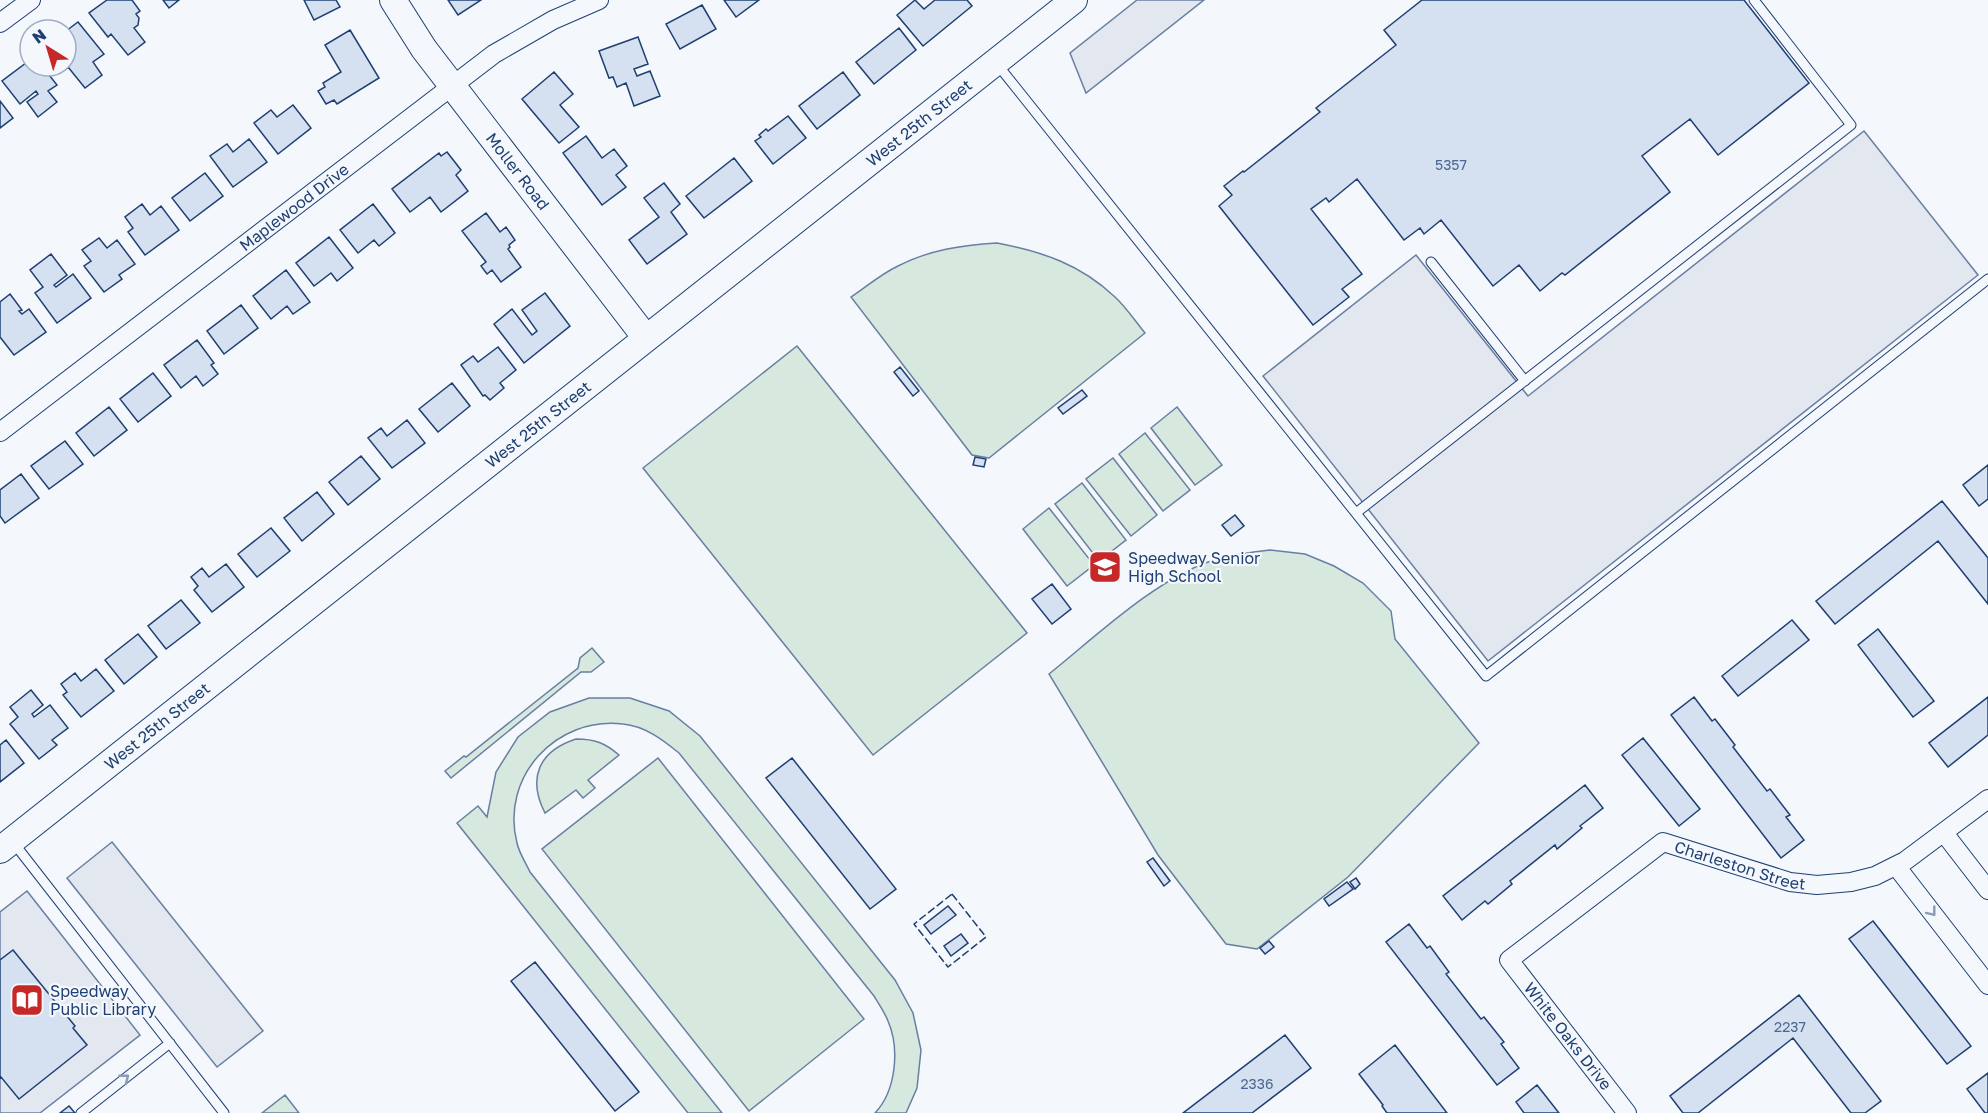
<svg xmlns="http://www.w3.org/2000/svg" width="1988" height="1113" viewBox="0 0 1988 1113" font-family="'Golos Text',sans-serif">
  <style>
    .green { fill: #d7e8df; stroke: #687fa3; stroke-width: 1.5 }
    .parking { fill: #e3e8f0; stroke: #687fa3; stroke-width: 1.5 }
    .building { fill: #d5e0f0; stroke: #1d3f73; stroke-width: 1.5 }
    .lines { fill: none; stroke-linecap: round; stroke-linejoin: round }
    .lane-casing { stroke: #1d3f73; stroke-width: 11 }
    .street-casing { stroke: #1d3f73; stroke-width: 20 }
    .secondary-casing { stroke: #1d3f73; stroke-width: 28 }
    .lane { stroke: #f4f7fb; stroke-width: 9 }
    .street { stroke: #f4f7fb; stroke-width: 18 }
    .secondary { stroke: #f4f7fb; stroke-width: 26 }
    .fence { stroke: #1d3f73; stroke-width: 1.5; stroke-dasharray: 8 3; stroke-linecap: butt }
    .oneway { stroke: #889bb7 }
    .labels { text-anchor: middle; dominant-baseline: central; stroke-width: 4.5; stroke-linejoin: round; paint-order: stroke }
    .number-label { font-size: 14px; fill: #4b6792 }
    .street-label { font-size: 16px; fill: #1d3f73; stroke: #f4f7fb }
    .poi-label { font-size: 16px; fill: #1d3f73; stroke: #f4f7fb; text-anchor: start }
  </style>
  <rect width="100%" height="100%" fill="#f4f7fb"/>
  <!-- green -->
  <path class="green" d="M997 243C1043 252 1080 264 1115 297 1126 307 1135 321 1145 333L989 458 972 455 851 297C866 287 881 274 898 266 929 250 962 245 997 243Z
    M797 346 1027 633 873 755 643 468Z
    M1177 407 1222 465 1195 485 1151 428Z
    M1145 433 1190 490 1163 511 1119 454Z
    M1113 458 1157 515 1131 536 1086 479Z
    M1082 483 1126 540 1099 561 1055 504Z
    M1049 508 1094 565 1067 586 1023 529Z
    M1270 550 1305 554 1334 566 1363 583 1391 611 1395 639 1479 743 1348 877 1257 949 1226 944 1158 855 1049 674C1094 638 1156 579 1211 561 1231 555 1250 552 1270 550Z
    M592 648 604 662 591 672H581L451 778 445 771 464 756 466 757 578 668 580 658Z
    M589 698H630L669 711 700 736 895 980 913 1013 921 1050 917 1088 906 1113H875C896 1091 900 1049 888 1021 885 1013 879 1004 874 996L679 753C663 740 645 726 623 724 556 716 500 777 517 843 519 853 526 863 530 872L722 1113H688L457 823 478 806 487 817 496 772 518 737 550 712Z
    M576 739C595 739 605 743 619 755L588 780 595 788 583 798 576 790 545 813C527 778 539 751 576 739Z
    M658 758 864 1019 749 1111 542 849Z
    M285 1095 299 1113H262Z"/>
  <!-- parking -->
  <path class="parking" d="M1137 0H1204L1086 93 1070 53Z
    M1864 131 1978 275 1488 661 1263 376 1416 255 1528 396Z
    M112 842 263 1031 217 1067 67 878Z
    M27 891 140 1035 40 1113H0V912Z"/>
  <!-- building -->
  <path class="building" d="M107 0H132L140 11 136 14 139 18 138 25 134 28 145 42 128 55 111 34 108 37 89 13Z
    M163 0H179L169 8Z
    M304 0H336L340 7 314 20Z
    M448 0H481L458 15Z
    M724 0H759L736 17Z
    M915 0 924 9 935 0H967L972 6 923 46 897 15Z
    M1422 0H1744L1809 83 1718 155 1690 119 1642 156 1670 192 1565 275 1562 273 1540 291 1519 265 1493 286 1441 220 1424 234 1420 228 1404 240 1357 179 1329 202 1326 198 1311 209 1362 274 1342 289 1349 297 1313 325 1219 206 1232 195 1224 186 1243 171 1244 172 1320 112 1316 108 1396 45 1384 30Z
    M702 5 716 29 680 49 666 24Z
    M78 22 104 54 93 62 102 75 85 88 68 67 63 70 60 66H66V31Z
    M899 28 916 50 874 84 856 62Z
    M350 30 379 78 337 104 334 100 326 104 318 91 325 87 323 83 341 72 325 45Z
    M638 37 648 64 634 69 637 76 650 71 660 96 634 106 626 83 617 87 613 77 609 78 599 51Z
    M30 60V66H42L57 85 48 91 57 102 38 117 27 102 38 94 36 91 20 104 2 81Z
    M554 72 573 94 560 105 579 127 559 143 522 99Z
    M843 72 860 95 817 129 799 106Z
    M0 101 13 118 0 128Z
    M293 105 311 128 278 154 254 123 271 110 277 117Z
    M788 116 806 138 773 164 755 141 761 137 759 135 766 129 768 131Z
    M586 136 602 158 614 149 627 166 616 175 626 187 602 205 563 153Z
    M249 139 267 162 233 187 210 156 227 144 233 152Z
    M447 152 461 170 456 175 468 191 441 212 430 197 410 212 392 189 439 153 441 156Z
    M734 158 752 181 704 218 686 196Z
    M205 173 223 196 190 221 172 198Z
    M664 183 680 204 671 212 687 234 647 264 629 240 659 217 644 198Z
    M142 204 150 215 161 206 179 230 145 255 128 232 133 228 125 217Z
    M373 204 395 233 379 246 374 240 358 253 340 230Z
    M486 213 500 232 506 227 515 240 509 245 510 247 508 249 521 267 501 282 492 270 487 274 481 266 486 262 462 231Z
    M329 237 353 268 337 281 331 273 314 286 296 263Z
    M99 238 107 248 117 240 135 264 119 275 122 279 104 292 84 266 91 261 82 250Z
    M51 254 67 275 54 285 56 287 73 274 91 298 57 323 35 293 43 287 30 270Z
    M286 270 310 302 293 314 287 306 271 319 253 296Z
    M545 293 570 326 524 363 494 324 512 309 532 335 537 331 522 310Z
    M10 294 22 310 19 311 22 314 29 309 46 332 14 355 0 337V302Z
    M241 305 258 328 224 354 207 331Z
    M197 340 214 363 211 365 218 374 203 386 196 376 181 388 164 365Z
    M498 347 516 370 500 383 504 388 490 400 485 395 483 396 461 365 473 356 478 362Z
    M900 367 919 391 913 396 894 372Z
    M153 373 171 396 138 422 120 399Z
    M452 383 470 406 438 432 419 409Z
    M1082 390 1087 396 1063 414 1058 408Z
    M109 407 127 430 94 456 76 433Z
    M407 420 425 443 392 468 368 438 381 428 387 436Z
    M65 441 83 464 49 489 31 466Z
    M361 456 380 479 348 505 329 482Z
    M975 457 986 459 984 467 973 465Z
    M1988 465V499L1979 506 1963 485Z
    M21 474 39 498 5 523 0 516V490Z
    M317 492 334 514 302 541 284 518Z
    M1942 501 1988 558V604L1938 541 1835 624 1816 601Z
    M1235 515 1244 526 1231 536 1222 525Z
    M271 528 290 551 257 577 238 554Z
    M226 564 244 587 212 612 194 590 198 586 191 577 202 568 209 577Z
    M1052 584 1071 609 1052 624 1032 599Z
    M181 600 200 623 166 649 148 626Z
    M1792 620 1809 640 1738 696 1722 676Z
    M1878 629 1934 701 1913 717 1858 645Z
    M138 634 157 657 124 684 105 660Z
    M96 669 114 691 81 717 63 695 67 692 61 684 75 673 81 681Z
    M31 690 43 705 32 714 34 717 50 705 68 728 52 740 57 745 39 759 10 724 18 717 10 707Z
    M1694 697 1712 721 1715 719 1735 745 1733 747 1767 791 1770 789 1790 815 1786 817 1804 840 1781 858 1671 715Z
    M1988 697V735L1948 767 1929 743Z
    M1643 738 1700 809 1679 826 1622 755Z
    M6 740 24 763 0 782V745Z
    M792 758 896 889 870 909 766 778Z
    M1585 785 1603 808 1580 826 1582 828 1557 849 1555 845 1510 881 1512 884 1488 904 1485 901 1462 920 1443 896Z
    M1153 858 1170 881 1164 886 1147 862Z
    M1356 878 1360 884 1355 889 1350 882Z
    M1347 882 1353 889 1329 906 1324 899Z
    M948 906 956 915 931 934 924 925Z
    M1873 921 1971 1046 1947 1064 1849 939Z
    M1409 924 1427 948 1430 946 1449 972 1446 974 1481 1019 1484 1017 1504 1042 1501 1044 1519 1068 1497 1085 1386 942Z
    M961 934 968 943 951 956 944 946Z
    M1269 941 1274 947 1265 954 1260 948Z
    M13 950 75 1026 73 1028 87 1045 19 1099 1 1077 0 1078V960Z
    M535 962 639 1092 615 1111 511 981Z
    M1799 995 1881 1101 1865 1113H1851L1793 1038 1698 1113H1683L1670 1096Z
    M1285 1035 1311 1068 1252 1113H1183Z
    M1395 1045 1447 1113H1387L1382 1106 1383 1105 1359 1074Z
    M1988 1073V1113H1985L1967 1089Z
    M1537 1085 1559 1113H1524L1516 1102Z
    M69 1106 75 1113H60Z"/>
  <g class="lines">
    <!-- lane casing -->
    <g class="lane-casing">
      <path id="lane" d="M997 64 1486 676 1988 279
        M1431 262 1525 381
        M1356 513 1851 125 1754 0
        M13 842 224 1113
        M81 1113 170 1043"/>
    </g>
    <!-- street casing -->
    <g class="street-casing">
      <g id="street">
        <path d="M0 23 31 0"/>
        <path id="s1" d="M0 432 494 54 553 20 599 0"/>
        <path d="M1944 833 1988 890"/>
        <path d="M1896 866 1988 985"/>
        <path id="s2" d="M1627 1113 1509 960 1663 842 1790 882 1817 885 1851 882 1875 876 1905 861 1988 799"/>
      </g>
    </g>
    <!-- secondary casing -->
    <g class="secondary-casing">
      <g id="secondary">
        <path id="s3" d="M393 0 424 49 646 338"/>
        <path id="s4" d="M0 850 1074 0"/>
      </g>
    </g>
    <!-- lane -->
    <use href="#lane" class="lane"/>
    <!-- street -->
    <use href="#street" class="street"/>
    <!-- secondary -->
    <use href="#secondary" class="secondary"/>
    <!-- fence -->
    <path class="fence" d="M952 894 986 937 948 967 914 924Z"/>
  </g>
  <!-- one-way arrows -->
  <defs><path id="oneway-chevron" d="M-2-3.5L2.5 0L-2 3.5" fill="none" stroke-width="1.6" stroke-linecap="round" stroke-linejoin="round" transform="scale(1.5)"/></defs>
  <g class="oneway">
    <use href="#oneway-chevron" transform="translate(1932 912) rotate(52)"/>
    <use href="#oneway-chevron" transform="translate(125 1078) rotate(-38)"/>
  </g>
  <!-- icons -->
  <defs>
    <g id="school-square" transform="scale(1.725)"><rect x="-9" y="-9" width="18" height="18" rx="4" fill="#c62828" stroke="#f4f7fb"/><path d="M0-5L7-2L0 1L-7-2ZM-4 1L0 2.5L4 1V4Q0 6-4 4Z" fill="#fff"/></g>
    <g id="library-square" transform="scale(1.725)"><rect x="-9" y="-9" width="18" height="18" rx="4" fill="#c62828" stroke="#f4f7fb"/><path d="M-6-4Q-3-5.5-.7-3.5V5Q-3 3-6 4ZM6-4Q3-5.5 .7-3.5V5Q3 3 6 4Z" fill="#fff"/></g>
  </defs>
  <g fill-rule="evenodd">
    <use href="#school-square" x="1105" y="567"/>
    <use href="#library-square" x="27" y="1000"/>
  </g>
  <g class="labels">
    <!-- number labels -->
    <g class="number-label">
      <text x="1451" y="164">5357</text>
      <text x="1790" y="1026">2237</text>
      <text x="1257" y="1083">2336</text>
    </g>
    <!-- street labels -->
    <g class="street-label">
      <text stroke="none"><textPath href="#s4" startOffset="1172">West 25th Street</textPath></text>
      <text stroke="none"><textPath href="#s3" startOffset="212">Moller Road</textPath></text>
      <text stroke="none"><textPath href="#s1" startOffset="370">Maplewood Drive</textPath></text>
      <text stroke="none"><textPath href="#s4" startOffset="686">West 25th Street</textPath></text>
      <text stroke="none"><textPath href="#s4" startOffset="200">West 25th Street</textPath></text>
      <text stroke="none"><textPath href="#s2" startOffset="468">Charleston Street</textPath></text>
      <text transform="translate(1568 1036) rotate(52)">White Oaks Drive</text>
    </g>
    <!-- poi labels -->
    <g class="poi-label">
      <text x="1128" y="558">Speedway Senior<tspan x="1128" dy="18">High School</tspan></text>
      <text x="50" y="991">Speedway<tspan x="50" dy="18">Public Library</tspan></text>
    </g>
  </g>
  <!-- north arrow -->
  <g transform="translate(48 48) rotate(323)"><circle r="28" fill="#f4f7fb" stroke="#9eadc5" stroke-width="1.5"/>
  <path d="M0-4.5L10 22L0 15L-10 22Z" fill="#c62828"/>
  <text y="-9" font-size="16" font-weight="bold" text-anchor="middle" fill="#1d3f73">N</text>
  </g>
</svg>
